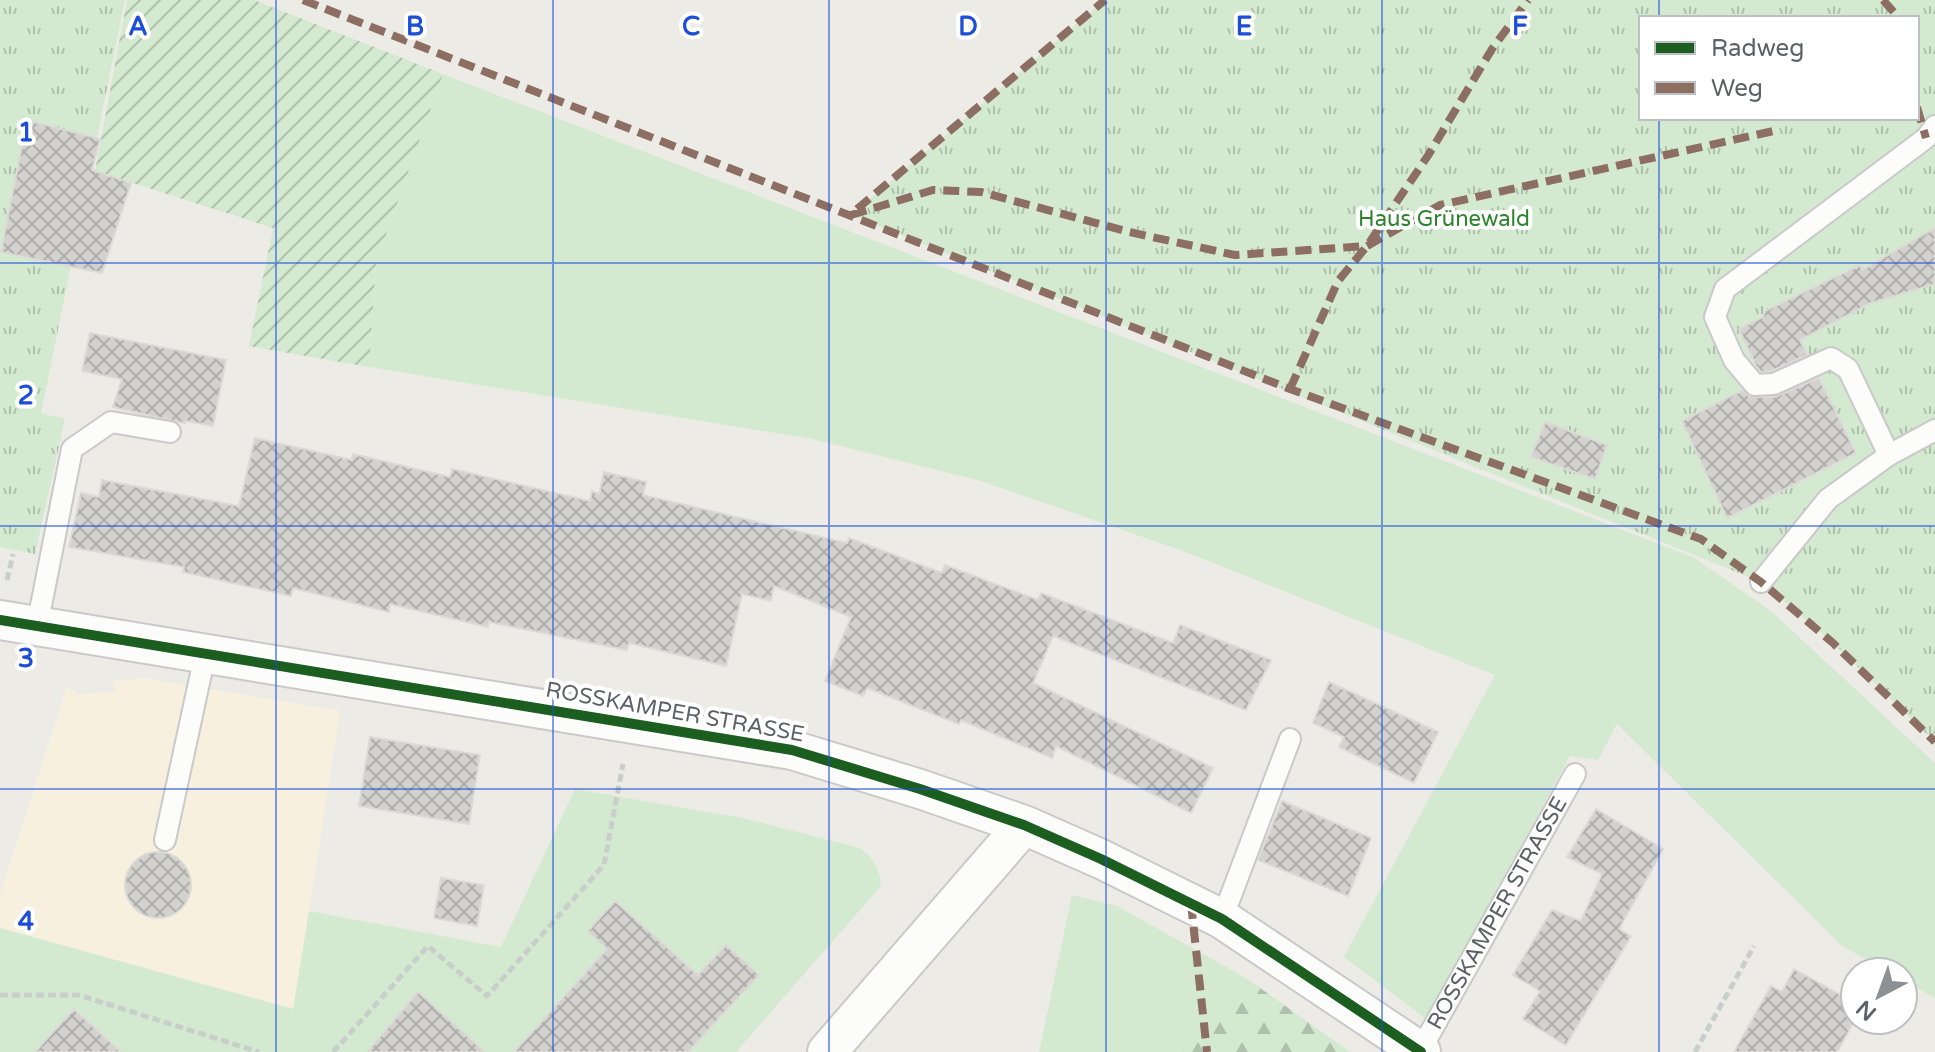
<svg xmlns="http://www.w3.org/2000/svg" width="1935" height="1052" viewBox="0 0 1935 1052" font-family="'Varela Round',sans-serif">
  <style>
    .commercial { fill: #f7f0df }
    .grass { fill: #d4ead0 }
    .forest { fill: url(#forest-firs) }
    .park { fill: url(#park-tufts); fill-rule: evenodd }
    .garden { fill: url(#garden-furrows) }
    .building { fill: url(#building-cross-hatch); stroke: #dcdad6; stroke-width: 2 }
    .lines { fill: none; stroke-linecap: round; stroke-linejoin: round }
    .service-casing { stroke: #c9c9c9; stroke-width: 24 }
    .minor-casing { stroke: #c9c9c9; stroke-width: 42 }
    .path { stroke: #c8ceca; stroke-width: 5; stroke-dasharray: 8 4; stroke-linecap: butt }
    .service { stroke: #fcfcfb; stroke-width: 20 }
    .minor { stroke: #fcfcfb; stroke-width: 38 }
    .quiet { stroke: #8d6e63; stroke-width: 8; stroke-dasharray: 16 8; stroke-linecap: butt }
    .cycleway-casing { stroke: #fff; stroke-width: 15 }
    .cycleway { stroke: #1b5e20; stroke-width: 10 }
    .grid { fill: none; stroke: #1d4ed8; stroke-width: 2; stroke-opacity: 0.55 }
    .labels { text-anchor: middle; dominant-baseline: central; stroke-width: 8; stroke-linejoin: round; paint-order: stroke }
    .park-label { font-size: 22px; fill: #2c842c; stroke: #fff }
    .street-label { font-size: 22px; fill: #5b6166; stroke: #fff }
    .grid-label { font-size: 26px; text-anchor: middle; font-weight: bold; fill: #1d4ed8; stroke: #fff; stroke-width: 8; stroke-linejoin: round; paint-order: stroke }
  </style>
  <defs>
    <pattern id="forest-firs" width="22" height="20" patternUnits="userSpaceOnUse" patternTransform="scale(2)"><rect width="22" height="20" fill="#d4ead0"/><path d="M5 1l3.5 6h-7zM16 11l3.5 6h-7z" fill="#afc1ad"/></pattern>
    <pattern id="park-tufts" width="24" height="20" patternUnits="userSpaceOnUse" patternTransform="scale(2)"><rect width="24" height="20" fill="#d4ead0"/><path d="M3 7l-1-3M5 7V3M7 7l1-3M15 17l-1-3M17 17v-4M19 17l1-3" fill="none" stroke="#afc1ad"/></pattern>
    <pattern id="garden-furrows" width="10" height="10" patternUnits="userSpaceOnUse" patternTransform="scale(2)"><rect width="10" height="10" fill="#d4ead0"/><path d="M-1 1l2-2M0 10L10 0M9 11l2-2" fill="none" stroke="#afc1ad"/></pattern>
    <pattern id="building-cross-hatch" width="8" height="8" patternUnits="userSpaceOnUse" patternTransform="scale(2)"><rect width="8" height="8" fill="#d3d2cf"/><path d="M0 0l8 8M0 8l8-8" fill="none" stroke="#aeaeac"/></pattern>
  </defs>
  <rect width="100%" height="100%" fill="#edebe6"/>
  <!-- commercial -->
  <path class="commercial" d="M144 678 340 711 294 1009 0 928V894L67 686 79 695 115 691 114 681Z"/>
  <!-- grass -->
  <path class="grass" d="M443 74 1693 557 1771 611 1935 763V998L1903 980V972H1889L1842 946 1617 724 1598 760 1570 756 1426 1019 1344 957 1495 675 1183 551 981 481 812 439 369 367 376 263Z
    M575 789 742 818 860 848C875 860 879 867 881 886L736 1052H0V928L293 1009 309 911 501 947Z
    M1072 895 1117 906 1246 978 1177 1052H1039Z"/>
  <!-- forest -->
  <path class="forest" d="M1246 978 1350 1052H1177Z"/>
  <!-- park -->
  <path class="park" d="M0 0H125L41 413 65 419 35 554 0 547Z
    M1105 0H1935V742L1833 643 1761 582 851 215ZM1641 18H1917V118H1641Z"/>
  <!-- garden -->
  <path class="garden" d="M127 0H254L443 74 376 263 369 367 249 346 273 228 95 171Z"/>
  <!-- building -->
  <path class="building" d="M27 120 100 139 92 170 131 183 102 273 1 252Z
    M1935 228V284L1871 303 1817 331 1800 340 1807 355 1771 371 1761 372 1756 366 1739 329 1763 317 1765 311 1860 265 1862 270Z
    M90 333 226 360 213 426 186 421 185 423 178 422 113 407 122 379 82 371Z
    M1819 378 1856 453 1727 518 1682 421 1743 390 1750 397H1775Z
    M1545 422 1607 445 1595 479 1531 457Z
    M255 438 352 460 353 454 450 477 452 469 590 501 592 491 599 494 604 472 646 482 643 495 847 543 849 538 942 573 945 565 1038 600 1041 593 1173 643 1180 625 1271 660 1246 710 1053 636 1033 683 1213 768 1191 813 1056 746 1052 758 961 720 959 724 867 688 863 696 825 681 851 617 774 586 771 601 742 594 726 666 629 643 627 650 489 622 488 627 390 604 389 612 293 588 291 596 183 572 184 567 69 547 81 493 99 497 102 480 239 506Z
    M1329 682 1438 732 1414 783 1339 747 1344 737 1313 723Z
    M370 737 480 755 469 824 359 806Z
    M1282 801 1371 838 1348 896 1258 860Z
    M1596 809 1663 849 1619 929 1631 936 1566 1045 1523 1019 1540 991 1513 975 1552 910 1581 921 1602 874 1567 857Z
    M125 885a33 33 0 1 1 66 0a33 33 0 1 1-66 0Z
    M441 878 484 885 477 926 434 918Z
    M615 901 698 975 726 945 759 975 688 1052H514L607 949 588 931Z
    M1794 969 1855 1003V1020L1837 1052H1734L1771 986 1782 992Z
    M418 992 485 1052H367Z
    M74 1009 121 1052H35Z"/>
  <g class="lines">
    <!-- service casing -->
    <g class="service-casing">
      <g id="service">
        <path d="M1889 455 1848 369 1831 358 1774 384 1755 385 1734 360 1715 317 1725 289 1926 138 1935 126"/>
        <path d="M1761 582 1828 499 1889 455 1935 430"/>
        <path d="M37 626 72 449 111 422 170 432"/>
        <path d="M165 840 205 655"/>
        <path d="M1222 919 1290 739"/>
        <path id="s1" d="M1420 1051 1575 774"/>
      </g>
    </g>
    <!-- minor casing -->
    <g class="minor-casing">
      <path id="minor" d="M0 620 792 750 920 789 1024 825 1101 859 1222 919 1421 1052
        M827 1052 1024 825"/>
    </g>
    <!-- path -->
    <path class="path" d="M7 580 13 554
      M0 995H79L259 1052
      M333 1052 428 946 487 996 604 865 623 764
      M1695 1052 1754 946"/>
    <!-- service -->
    <use href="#service" class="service"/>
    <!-- minor -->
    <use href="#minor" class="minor"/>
    <!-- quiet -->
    <path class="quiet" d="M303 0 1290 389 1701 539 1761 582 1833 643 1935 742
      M1883 0 1899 18
      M1917 107 1926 138
      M857 209 1105 0
      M851 215 933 190 981 192 1129 232 1235 255 1367 246 1440 205 1778 130
      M1290 389 1338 281 1367 246 1429 154 1492 49 1528 0
      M1191 903 1207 1052"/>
    <!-- cycleway casing -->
    <g class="cycleway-casing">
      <path id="cycleway" d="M0 620 792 750 920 789 1024 825 1101 859 1222 919 1421 1052"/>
    </g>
    <!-- cycleway -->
    <use href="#cycleway" class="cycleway"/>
  </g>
  <!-- grid -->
  <path class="grid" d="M276 0V1052M553 0V1052M829 0V1052M1106 0V1052M1382 0V1052M1659 0V18M1659 118V1052M0 263H1935M0 526H1935M0 789H1935"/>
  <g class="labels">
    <!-- park labels -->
    <g class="park-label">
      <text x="1444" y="219">Haus Grünewald</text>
    </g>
    <!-- street labels -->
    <g class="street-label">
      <text transform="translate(675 712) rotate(10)">ROSSKAMPER STRASSE</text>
      <text stroke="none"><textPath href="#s1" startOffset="158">ROSSKAMPER STRASSE</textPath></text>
    </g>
  </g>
  <g class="grid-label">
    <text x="138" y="35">A</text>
    <text x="415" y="35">B</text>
    <text x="691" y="35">C</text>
    <text x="968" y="35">D</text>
    <text x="1244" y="35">E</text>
    <text x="1520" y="35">F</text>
    <text x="26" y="141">1</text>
    <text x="26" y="404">2</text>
    <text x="26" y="667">3</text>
    <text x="26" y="930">4</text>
  </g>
  <!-- legend -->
  <rect x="1639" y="16" width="280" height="104" fill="#ffffff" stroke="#bdc0c2" stroke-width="2"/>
  <rect x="1655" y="42" width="40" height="12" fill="#1b5e20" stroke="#bdc0c2" stroke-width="2"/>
  <text x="1711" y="56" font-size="24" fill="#5b6166">Radweg</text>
  <rect x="1655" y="82" width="40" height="12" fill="#8d6e63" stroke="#bdc0c2" stroke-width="2"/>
  <text x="1711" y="96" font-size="24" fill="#5b6166">Weg</text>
  <!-- north arrow -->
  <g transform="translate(1879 996) rotate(221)"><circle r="38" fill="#ffffff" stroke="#bdc0c2" stroke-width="2"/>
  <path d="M0-6L14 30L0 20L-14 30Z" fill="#8e9193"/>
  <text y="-12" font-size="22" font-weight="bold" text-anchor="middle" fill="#5b6166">N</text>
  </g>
</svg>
